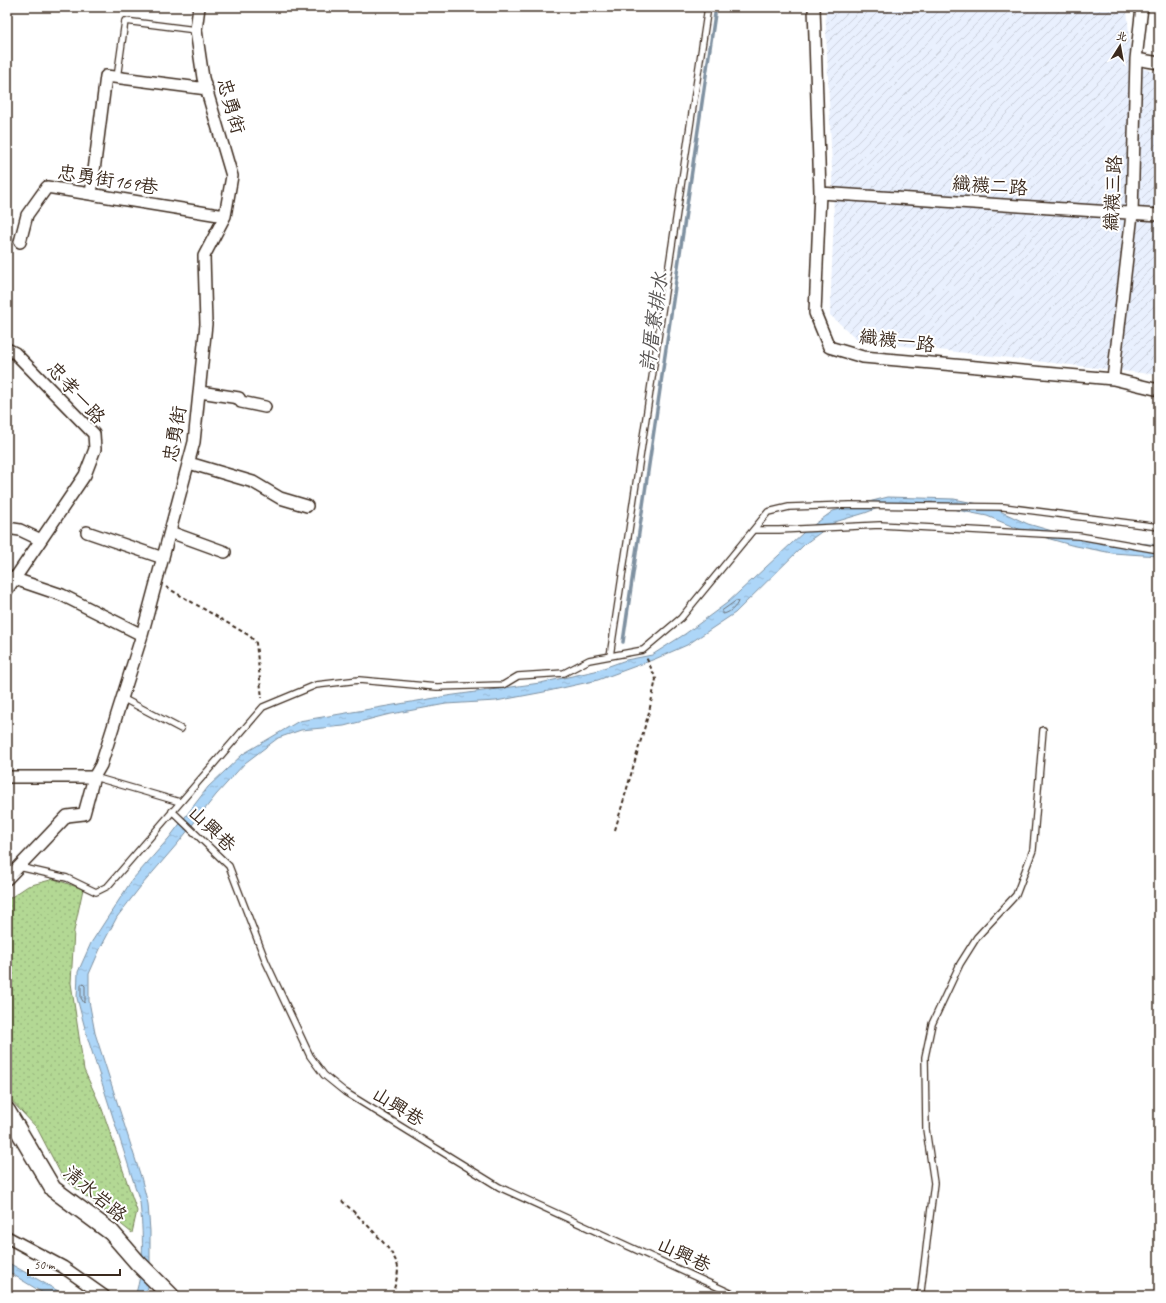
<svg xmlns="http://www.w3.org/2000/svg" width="1166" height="1303" viewBox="0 0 1166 1303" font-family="Caveat,'LXGW WenKai TC',sans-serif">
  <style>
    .industrial { fill: url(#industrial-furrows) }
    .park { fill: url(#park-dots); stroke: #778159 }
    .water { fill: url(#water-ripples); stroke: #7f91a1 }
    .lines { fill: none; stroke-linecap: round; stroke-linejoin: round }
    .shore { stroke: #696f75; stroke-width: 1 }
    .stream { stroke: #7f91a1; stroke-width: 3.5 }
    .lane-casing { stroke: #3b2a1e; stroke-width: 8 }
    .street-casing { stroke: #3b2a1e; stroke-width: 14 }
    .secondary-casing { stroke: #3b2a1e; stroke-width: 19 }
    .path { stroke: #3b2a1e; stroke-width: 2; stroke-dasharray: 4 3; stroke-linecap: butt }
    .lane { stroke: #fff; stroke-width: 5.5 }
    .street { stroke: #fff; stroke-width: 11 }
    .secondary { stroke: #fff; stroke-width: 16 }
    .labels { text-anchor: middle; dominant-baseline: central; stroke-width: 4; stroke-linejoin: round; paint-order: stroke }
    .street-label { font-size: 19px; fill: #3b2a1e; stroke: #fff }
    .water-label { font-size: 20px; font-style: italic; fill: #585554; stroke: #fff }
  </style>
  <defs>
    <pattern id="industrial-furrows" width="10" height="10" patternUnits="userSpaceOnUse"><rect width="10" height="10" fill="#e9f0fe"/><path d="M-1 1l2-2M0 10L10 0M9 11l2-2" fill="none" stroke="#c9ced9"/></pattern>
    <pattern id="park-dots" width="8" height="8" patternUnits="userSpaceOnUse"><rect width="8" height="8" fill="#b3d894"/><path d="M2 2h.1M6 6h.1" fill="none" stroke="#9bba7f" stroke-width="1.8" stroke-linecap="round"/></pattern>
    <pattern id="water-ripples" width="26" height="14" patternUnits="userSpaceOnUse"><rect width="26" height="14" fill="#add6f8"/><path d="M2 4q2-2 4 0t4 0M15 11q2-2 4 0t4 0" fill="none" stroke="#96b8d4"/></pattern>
  </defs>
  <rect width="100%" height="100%" fill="#fff"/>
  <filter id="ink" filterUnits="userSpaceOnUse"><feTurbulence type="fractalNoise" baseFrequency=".025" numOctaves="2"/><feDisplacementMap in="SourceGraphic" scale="8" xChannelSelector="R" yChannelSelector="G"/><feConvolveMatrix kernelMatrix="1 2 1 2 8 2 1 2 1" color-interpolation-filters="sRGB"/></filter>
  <g filter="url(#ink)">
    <!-- industrial -->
    <path class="industrial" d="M825 7H1127L1131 65 1159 73V375L859 341 830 315 834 215Z"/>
    <!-- park -->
    <path class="park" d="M54 879 83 889 74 931 71 983 84 1070 102 1109 137 1211 132 1233 63 1178 37 1128 7 1096V900L28 886Z"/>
    <!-- water -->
    <path class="water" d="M888 497 954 499 989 506 1028 524 1073 537 1159 545V556L1112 553 1071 545 1026 532 987 516 952 509 886 505 865 513 835 522 806 543 735 613 687 645 655 659 598 680 544 692 496 701 446 704 386 715 344 726 301 730 278 738 245 763 216 795 178 843 141 886 117 917 100 949 89 974V1001L95 1033 141 1177 148 1204 150 1231V1281L145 1296H135C145 1266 143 1233 140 1202L87 1036 77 998 78 972 91 943 132 880 169 838 208 787 243 754 299 721 447 696 540 683 595 671 626 660 652 655 685 634 727 603 804 532 833 511Z
      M7 1262 67 1296H48L7 1271Z"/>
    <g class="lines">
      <!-- shore -->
      <path class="shore" d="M736 601H738C737 607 728 614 722 614V611Z
        M83 984 85 986V1001L84 1003 81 998V986Z"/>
      <!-- stream -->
      <path class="stream" d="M623 642 716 7"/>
      <!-- lane casing -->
      <g class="lane-casing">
        <path id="lane" d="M117 78 125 21 196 30
          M755 530H779L880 525 1079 536 1159 550
          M610 656 708 7
          M122 698 181 729
          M94 777 180 802
          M172 811 229 866 266 962 310 1056 324 1075 345 1092 499 1187 737 1296
          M19 867 67 878 96 892 108 886 263 707 316 685 359 680 437 687 503 685 518 676 564 673 589 660 643 650 681 618 768 512 789 507 850 505 1004 507 1159 527
          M918 1296 921 1291 934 1183 926 1129 925 1057 932 1024 960 964 977 937 1016 895 1033 850 1043 730"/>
      </g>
      <!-- street casing -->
      <g class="street-casing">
        <path id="street" d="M814 7 820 193 815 313 829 347 863 357 1113 379 1159 390
          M1136 59 1159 63
          M820 193 1159 215
          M91 194 106 76 207 89
          M20 242 27 215 47 187 225 216
          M7 349 15 353 94 434 95 449 85 475 7 590
          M1113 379 1132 214 1136 59 1142 7
          M200 392 239 398 241 402 265 407
          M189 463 253 482 280 498 307 506
          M7 528 20 530 41 540
          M87 532 163 558
          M170 532 225 552
          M9 577 62 595 142 635
          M7 777H94L101 765 142 635 194 442 206 324 204 256 225 216 232 176 203 78 196 30 199 7
          M7 879 67 816 84 814 94 777
          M7 1237 63 1267 104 1296"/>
      </g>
      <!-- secondary casing -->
      <g class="secondary-casing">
        <path id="secondary" d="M7 1111 53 1189 111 1232 138 1263 171 1296"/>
      </g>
      <!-- path -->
      <path class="path" d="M166 587 250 636 256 643 262 698
        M615 830 649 712 656 679 646 657
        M342 1201C355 1213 397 1251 398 1268 398 1277 394 1288 392 1296"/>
      <!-- lane -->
      <use href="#lane" class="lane"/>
      <!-- street -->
      <use href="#street" class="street"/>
      <!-- secondary -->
      <use href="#secondary" class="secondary"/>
    </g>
  </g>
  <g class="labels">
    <!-- street labels -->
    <g class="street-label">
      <text transform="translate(231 106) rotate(74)">忠勇街</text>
      <text transform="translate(108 180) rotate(9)">忠勇街169巷</text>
      <text transform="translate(990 186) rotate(4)">織襪二路</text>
      <text transform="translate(1113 193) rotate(-87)">織襪三路</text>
      <text transform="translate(897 341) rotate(7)">織襪一路</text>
      <text transform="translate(76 393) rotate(48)">忠孝一路</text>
      <text transform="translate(175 434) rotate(-80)">忠勇街</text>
      <text transform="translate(212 829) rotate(44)">山興巷</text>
      <text transform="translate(398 1107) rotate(32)">山興巷</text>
      <text transform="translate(95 1194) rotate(40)">清水岩路</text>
      <text transform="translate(684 1255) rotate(25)">山興巷</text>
    </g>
    <!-- water labels -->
    <g class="water-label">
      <text transform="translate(654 322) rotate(-82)">許厝寮排水</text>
    </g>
  </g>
  <!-- margin -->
  <rect width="1166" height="1303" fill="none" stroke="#fff" stroke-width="24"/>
  <rect x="12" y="12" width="1142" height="1279" fill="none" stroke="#3b2a1e" stroke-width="1.5" filter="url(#ink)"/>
  <!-- north arrow -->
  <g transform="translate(1120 46) rotate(11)" stroke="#ffffff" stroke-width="3" paint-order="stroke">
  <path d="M0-3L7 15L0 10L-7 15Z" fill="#3b2a1e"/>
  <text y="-6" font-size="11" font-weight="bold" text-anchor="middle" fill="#3b2a1e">北</text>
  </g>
  <!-- scale -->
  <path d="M28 1269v6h92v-6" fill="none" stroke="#3b2a1e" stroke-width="2"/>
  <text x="34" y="1269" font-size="12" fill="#3b2a1e" stroke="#ffffff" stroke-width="3" paint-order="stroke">50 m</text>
</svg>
